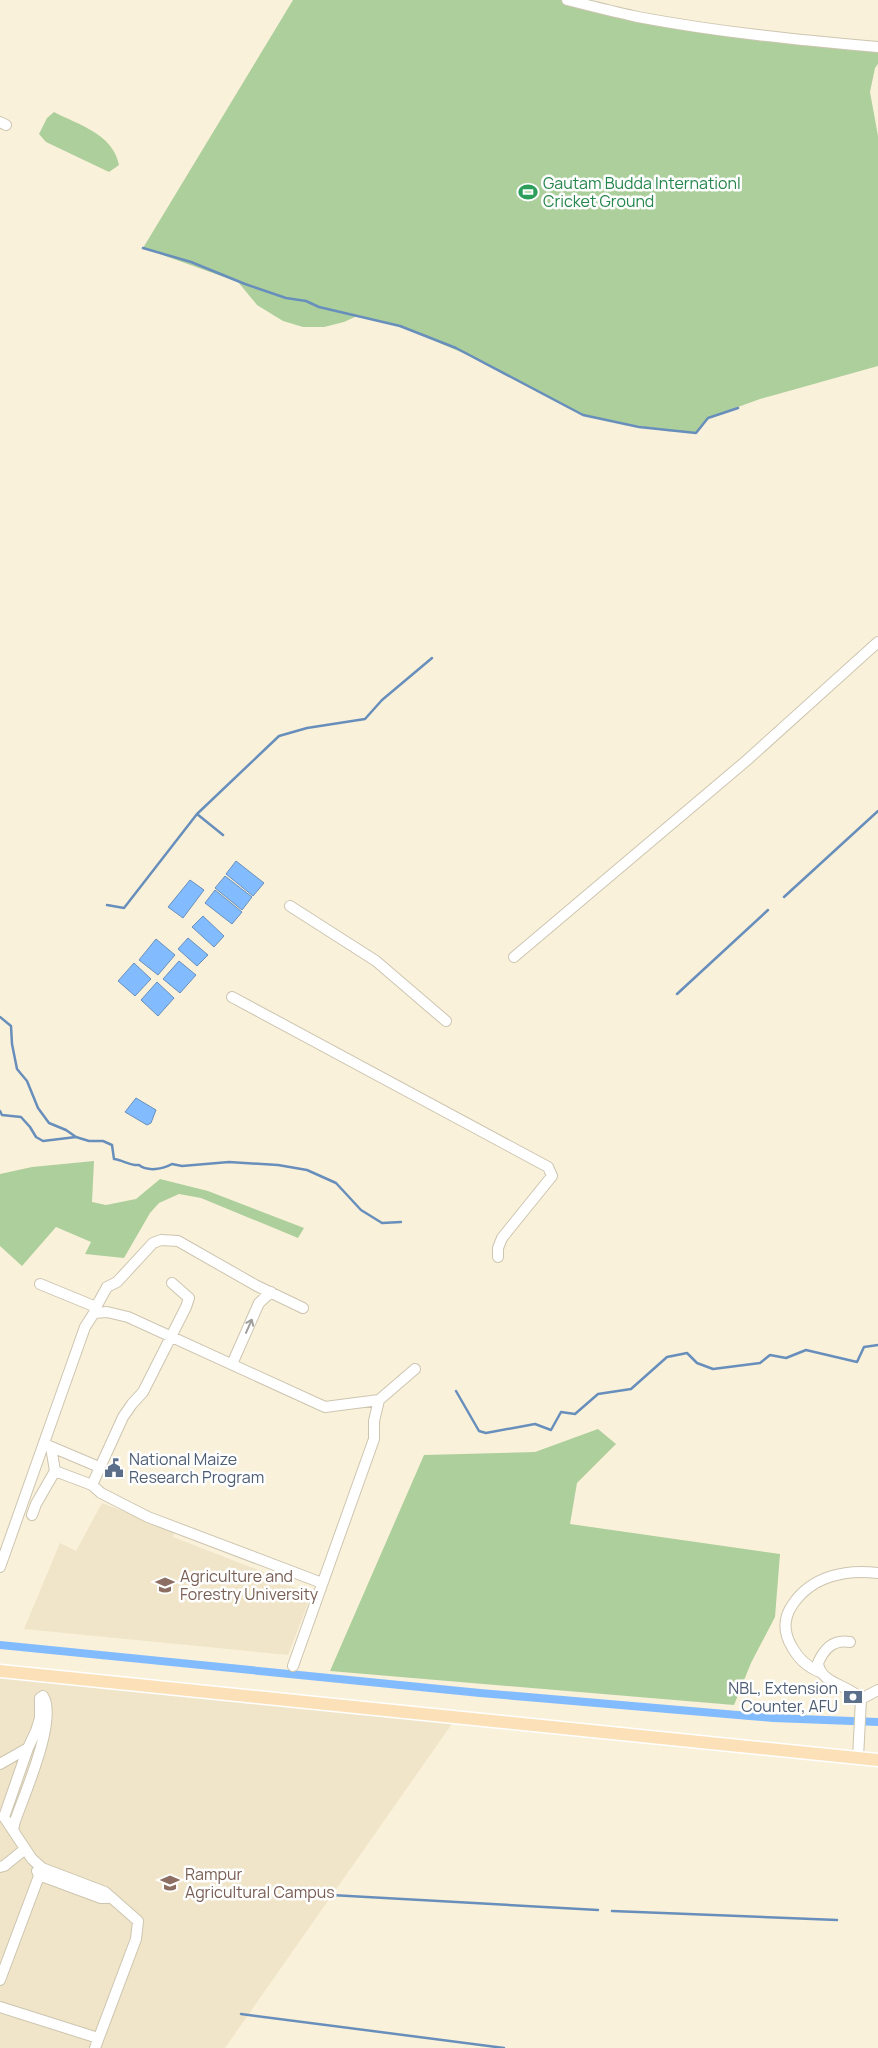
<svg xmlns="http://www.w3.org/2000/svg" width="878" height="2048" viewBox="0 0 878 2048" font-family="Manrope,sans-serif">
  <style>
    .built { fill: #f0e5c8 }
    .green { fill: #adcf9c }
    .water { fill: #83bcfe; stroke: #688fbb }
    .lines { fill: none; stroke-linecap: round; stroke-linejoin: round }
    .stream { stroke: #688fbb; stroke-width: 2.5 }
    .canal { stroke: #83bcfe; stroke-width: 8 }
    .minor-casing { stroke: #cdc5b0; stroke-width: 12 }
    .major-casing { stroke: #fff; stroke-width: 15 }
    .minor { stroke: #fff; stroke-width: 10 }
    .major { stroke: #fce1b8; stroke-width: 12 }
    .oneway { stroke: #9f9e9a }
    .labels { text-anchor: middle; dominant-baseline: central; stroke-width: 5; stroke-linejoin: round; paint-order: stroke }
    .leisure-label { font-size: 16px; fill: #27864d; stroke: #fff; text-anchor: start }
    .service-label { font-size: 16px; fill: #4e5e75; stroke: #fff; text-anchor: start }
    .education-label { font-size: 16px; fill: #785e54; stroke: #fff; text-anchor: start }
  </style>
  <rect width="100%" height="100%" fill="#faf1db"/>
  <!-- built -->
  <path class="built" d="M102 1503 174 1531 173 1537 266 1573 265 1578 312 1593 288 1655 24 1629 60 1543 76 1551Z
    M0 1676 456 1718 225 2048H0Z"/>
  <!-- green -->
  <path class="green" d="M293 0H566L701 26 878 46V64L875 68 870 92 878 136V366L760 399 708 418 696 433 665 431 583 415 477 359 400 326 357 316 344 322 324 327H303L283 321 257 305 238 282 143 248Z
    M54 112C79 125 113 134 119 165L109 172 46 142 39 134 47 118Z
    M94 1161 92 1202 106 1205 136 1199 160 1179 208 1191 304 1228 298 1238 201 1198 179 1194 159 1203 150 1213 124 1258 85 1254 91 1242 56 1227 22 1266 0 1246V1174L32 1167Z
    M598 1429 616 1444 577 1483 570 1524 780 1554 775 1617 751 1663 734 1705 330 1671 424 1455 535 1452Z"/>
  <!-- water -->
  <path class="water" d="M236 861 264 883 253 896 226 874Z
    M225 876 252 897 242 910 215 888Z
    M190 880 204 890 183 918 168 907Z
    M215 890 242 912 232 924 205 903Z
    M203 916 224 936 214 947 192 927Z
    M188 938 208 955 197 966 178 949Z
    M156 939 175 955 158 975 139 960Z
    M179 961 196 975 180 993 163 979Z
    M134 963 151 979 135 996 118 981Z
    M157 982 174 998 158 1016 141 1000Z
    M136 1098 156 1110 151 1123 147 1125 125 1112Z"/>
  <g class="lines">
    <!-- stream -->
    <path class="stream" d="M143 248 191 262 245 284 286 298 306 301 319 307 400 326 456 348 583 415 639 427 696 433 708 418 738 408
      M197 814 223 835
      M784 897 878 811
      M107 905 124 908 197 814 279 736 307 728 365 719 382 700 432 658
      M677 994 768 910
      M0 1017 11 1026 12 1044 17 1069 27 1081 38 1108 49 1123 66 1130 76 1137
      M0 1111 2 1115 21 1117 30 1127 36 1137 43 1141 76 1137 89 1141H103L112 1145 114 1159C123 1160 130 1166 139 1165 148 1172 163 1169 172 1164L182 1166 229 1162 278 1165 307 1170 336 1183 361 1210 382 1223 401 1222
      M456 1391 479 1431 486 1433 535 1424 551 1430 561 1412 575 1414 598 1394 631 1389 667 1357 687 1353 697 1363 713 1369 760 1363 770 1355 786 1358 806 1350 857 1362 864 1347 878 1345
      M331 1895 598 1910
      M612 1911 837 1920
      M241 2014 504 2048"/>
    <!-- canal -->
    <path class="canal" d="M0 1645 480 1693 773 1718 878 1722"/>
    <!-- minor casing -->
    <g class="minor-casing">
      <path id="minor" d="M567 0C591 6 614 12 638 17 717 32 798 40 878 47
        M0 122 6 125
        M290 906 376 961 446 1021
        M514 957 746 761 878 642
        M232 997 548 1167 552 1176 502 1238 498 1248V1257
        M172 1283 189 1298 186 1307 143 1392 132 1404 123 1417 92 1485 101 1493 148 1517 322 1583
        M40 1284 96 1307 94 1313
        M96 1307 107 1287 117 1282 153 1243 161 1240 178 1241 257 1286 303 1308
        M232 1364 259 1303 271 1292
        M47 1445 99 1467
        M55 1471 92 1485
        M32 1515 36 1504 55 1471 51 1447
        M0 1567 85 1327 94 1313 107 1312 128 1317 325 1407 379 1400
        M850 1642C833 1639 824 1649 818 1663 820 1684 850 1685 861 1699L858 1758
        M293 1666 374 1439V1421L379 1400 415 1369
        M820 1672C807 1667 798 1658 792 1647 783 1632 783 1618 793 1604 812 1576 846 1569 878 1573
        M40 1698V1718L36 1731 28 1748 4 1817 32 1859 42 1868 105 1892 138 1921 136 1939 95 2048
        M861 1699 878 1690
        M0 1764 28 1748
        M15 1833 13 1830 15 1821C24 1795 58 1719 43 1696
        M0 1867 4 1866 25 1849
        M37 1871 39 1875 101 1898H108
        M0 1980 42 1868
        M0 2007 98 2038"/>
    </g>
    <!-- major casing -->
    <g class="major-casing">
      <path id="major" d="M0 1671 878 1760"/>
    </g>
    <!-- minor -->
    <use href="#minor" class="minor"/>
    <!-- major -->
    <use href="#major" class="major"/>
  </g>
  <!-- one-way arrows -->
  <defs><path id="oneway-shaft" d="M-6 0H5M1.5-3L5.5 0L1.5 3" fill="none" stroke-width="1.6" stroke-linecap="round" stroke-linejoin="round" transform="scale(1.25)"/></defs>
  <use class="oneway" href="#oneway-shaft" transform="translate(249 1326) rotate(-66)"/>
  <!-- icons -->
  <defs>
    <g id="stadium-bare" transform="scale(1.5)"><path d="M0-5a6.5 5 0 1 0 0 10a6.5 5 0 1 0 0-10ZM-3.5-1.8h7v3.6h-7Z" fill="#2e9e5b" stroke="#fff" stroke-width="2.5" paint-order="stroke"/></g>
    <g id="civic-bare" transform="scale(1.5)"><path d="M-.6-6.5H3V-4.5H.6V-3L4-1V1h2V6H-6V1h2V-1L-.6-3ZM-1.2 2.5V6h2.4V2.5Z" fill="#5c6f8a" stroke="#fff" stroke-width="2.5" paint-order="stroke"/></g>
    <g id="university-bare" transform="scale(1.5)"><path d="M0-5L7-2L0 1L-7-2ZM-4 1L0 2.5L4 1V4Q0 6-4 4Z" fill="#8d6e63" stroke="#fff" stroke-width="2.5" paint-order="stroke"/></g>
    <g id="bank-bare" transform="scale(1.5)"><path d="M-6-4H6V4H-6ZM0-2.3a2.3 2.3 0 1 0 0 4.6a2.3 2.3 0 1 0 0-4.6Z" fill="#5c6f8a" stroke="#fff" stroke-width="2.5" paint-order="stroke"/></g>
  </defs>
  <g fill-rule="evenodd">
    <use href="#stadium-bare" x="528" y="192"/>
    <use href="#civic-bare" x="114" y="1468"/>
    <use href="#university-bare" x="165" y="1585"/>
    <use href="#bank-bare" x="853" y="1697"/>
    <use href="#university-bare" x="170" y="1883"/>
  </g>
  <g class="labels">
    <!-- leisure labels -->
    <g class="leisure-label">
      <text x="543" y="183">Gautam Budda Internationl<tspan x="543" dy="18">Cricket Ground</tspan></text>
    </g>
    <!-- service labels -->
    <g class="service-label">
      <text x="129" y="1459">National Maize<tspan x="129" dy="18">Research Program</tspan></text>
      <text x="838" y="1688" text-anchor="end">NBL, Extension<tspan x="838" dy="18">Counter, AFU</tspan></text>
    </g>
    <!-- education labels -->
    <g class="education-label">
      <text x="180" y="1576">Agriculture and<tspan x="180" dy="18">Forestry University</tspan></text>
      <text x="185" y="1874">Rampur<tspan x="185" dy="18">Agricultural Campus</tspan></text>
    </g>
  </g>
</svg>
